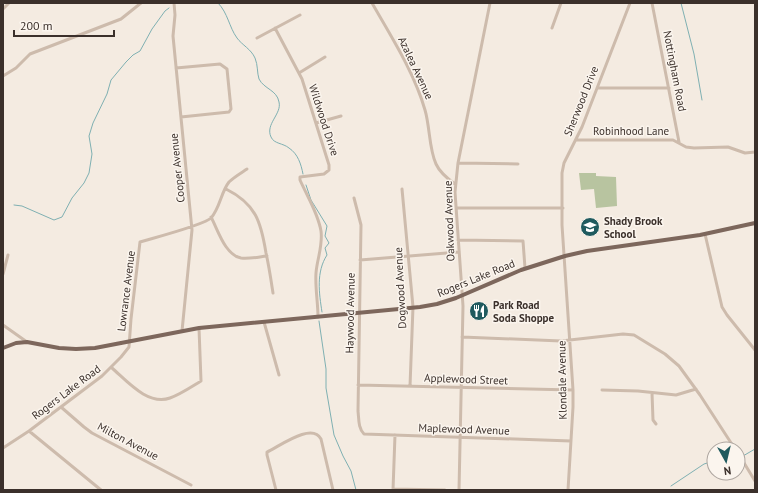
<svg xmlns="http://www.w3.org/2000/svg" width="758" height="493" viewBox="0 0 758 493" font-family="'PT Sans',sans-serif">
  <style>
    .green { fill: #b8c4a0 }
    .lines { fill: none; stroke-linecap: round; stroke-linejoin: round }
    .stream { stroke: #7fb0b2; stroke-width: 1 }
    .minor { stroke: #cdbbac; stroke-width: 3 }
    .major { stroke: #7d675c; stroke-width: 4 }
    .labels { text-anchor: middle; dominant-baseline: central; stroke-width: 3; stroke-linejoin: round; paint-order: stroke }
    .street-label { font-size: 11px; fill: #3b302b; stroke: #fbf5ee }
    .poi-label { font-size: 11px; font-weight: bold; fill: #3b302b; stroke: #fbf5ee; text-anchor: start }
  </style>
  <rect width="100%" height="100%" fill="#f4ebe1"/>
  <!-- green -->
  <path class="green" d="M579 173H596V176L616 177 617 206 596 208 594 189 581 190Z"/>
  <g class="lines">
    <!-- stream -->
    <path class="stream" d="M218 3C228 13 229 27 237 38 242 45 251 49 255 58 258 65 257 73 259 79 264 89 277 90 279 102 282 114 265 124 271 137 274 144 283 143 289 148 298 154 301 164 303 174
      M681 3 694 54 702 100
      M306 185 311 200 327 226 325 236 329 243 325 248 327 255C316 272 319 293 322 312
      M14 205 22 206 54 220 62 217 72 198 84 183 89 173 92 154 89 136 93 123 107 94 111 80 126 62 133 55 140 51 152 29 165 11 169 8
      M319 321 326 369V388L334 435 343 456 351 471 356 490
      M743 456 755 449
      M671 486 704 464 714 461"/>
    <!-- minor -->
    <path class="minor" d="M174 3 175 15 173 36 192 230 182 331
      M372 3C392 38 414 72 425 110 430 127 429 149 436 164 440 173 448 179 455 184
      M652 3 679 142
      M3 9 9 3
      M275 28 302 79 329 165V170L324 174 300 177V180C307 196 318 213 321 231 323 246 317 259 316 273 315 288 318 302 318 317
      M552 28 561 3
      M257 38 300 15
      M176 68 220 64 227 69 231 109 229 112 181 117
      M299 73 325 57
      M3 76 16 68 30 54 121 19 141 3
      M597 88H669
      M316 123 341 116
      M576 140H673L686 147 694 148 728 147 745 153 755 152
      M458 163 518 164
      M226 189C256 204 261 222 266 253 269 266 271 280 273 293
      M402 189 413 307 410 386
      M354 198 361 225 358 411C359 419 358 428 364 434L571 441
      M456 208H563
      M211 217C218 230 225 255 241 258 249 259 258 257 267 256
      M705 234 722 307 727 315 755 350
      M458 240 523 241 525 268
      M360 260 459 252
      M3 274 8 255
      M264 322 279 375
      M3 325 27 342
      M462 337 561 341 623 334 634 335 665 354 679 366 700 395 735 449
      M112 368C127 381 148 406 170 398 181 394 191 387 201 381L199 328
      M358 385 573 390
      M602 390 638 391 676 395 696 389
      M652 393 653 420 656 424
      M61 407 84 427 92 433 191 485
      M29 431 101 490
      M3 448 29 431 102 376 121 357 129 347 131 319 140 242C153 238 204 225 211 218 220 208 221 192 229 182 234 177 241 173 247 169
      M738 453 755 481
      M393 489 445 490
      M276 490 267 455V452C280 446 312 422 321 439L333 490
      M393 490 395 435
      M459 490 463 306 455 192 458 163 490 3
      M568 490 573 407V390L562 225V173L564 163 582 127 630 3"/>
    <!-- major -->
    <path class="major" d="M3 348 16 343 27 342 59 348 76 349 95 348 199 328 420 307 437 304 456 298 521 270 565 256 587 251 700 235 755 223"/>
  </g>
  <!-- icons -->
  <defs>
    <g id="school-disc" transform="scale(1)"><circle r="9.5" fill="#1f5a5e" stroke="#fbf5ee"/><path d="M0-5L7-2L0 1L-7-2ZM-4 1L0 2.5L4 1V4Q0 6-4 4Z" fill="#fff"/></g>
    <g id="restaurant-disc" transform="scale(1)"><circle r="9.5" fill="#1f5a5e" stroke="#fbf5ee"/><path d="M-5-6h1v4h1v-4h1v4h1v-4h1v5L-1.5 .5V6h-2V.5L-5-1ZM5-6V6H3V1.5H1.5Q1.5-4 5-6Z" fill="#fff"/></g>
  </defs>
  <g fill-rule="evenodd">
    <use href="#school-disc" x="590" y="227"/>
    <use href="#restaurant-disc" x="479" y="311"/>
  </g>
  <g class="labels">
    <!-- street labels -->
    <g class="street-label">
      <text transform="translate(416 68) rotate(65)">Azalea Avenue</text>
      <text transform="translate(675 71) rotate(79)">Nottingham Road</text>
      <text transform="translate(581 101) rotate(-68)">Sherwood Drive</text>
      <text transform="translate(324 120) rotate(72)">Wildwood Drive</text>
      <text x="631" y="131">Robinhood Lane</text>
      <text transform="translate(177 168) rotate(-96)">Cooper Avenue</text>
      <text transform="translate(449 221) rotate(-92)">Oakwood Avenue</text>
      <text transform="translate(476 278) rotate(-22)">Rogers Lake Road</text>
      <text transform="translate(400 288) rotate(-93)">Dogwood Avenue</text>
      <text transform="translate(126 291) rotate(-83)">Lowrance Avenue</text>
      <text transform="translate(350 313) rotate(-89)">Haywood Avenue</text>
      <text transform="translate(466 379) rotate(2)">Applewood Street</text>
      <text transform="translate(562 380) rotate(-91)">Klondale Avenue</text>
      <text transform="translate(66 392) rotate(-37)">Rogers Lake Road</text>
      <text transform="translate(464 429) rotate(2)">Maplewood Avenue</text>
      <text transform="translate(128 441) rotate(28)">Milton Avenue</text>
    </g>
    <!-- poi labels -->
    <g class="poi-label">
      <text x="604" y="221">Shady Brook<tspan x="604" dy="13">School</tspan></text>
      <text x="493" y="305">Park Road<tspan x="493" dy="13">Soda Shoppe</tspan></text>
    </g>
  </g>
  <!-- border -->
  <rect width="758" height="493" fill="none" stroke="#3b302b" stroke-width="8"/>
  <!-- north arrow -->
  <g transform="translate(726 461) rotate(172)"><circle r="19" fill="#fbf5ee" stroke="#aea6a0"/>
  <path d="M0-3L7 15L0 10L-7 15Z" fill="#1f5a5e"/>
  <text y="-6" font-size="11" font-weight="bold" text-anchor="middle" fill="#3b302b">N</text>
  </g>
  <!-- scale -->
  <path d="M14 30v6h100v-6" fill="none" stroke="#3b302b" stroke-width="2"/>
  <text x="20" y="30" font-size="12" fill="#3b302b" stroke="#fbf5ee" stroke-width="3" paint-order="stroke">200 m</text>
</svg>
